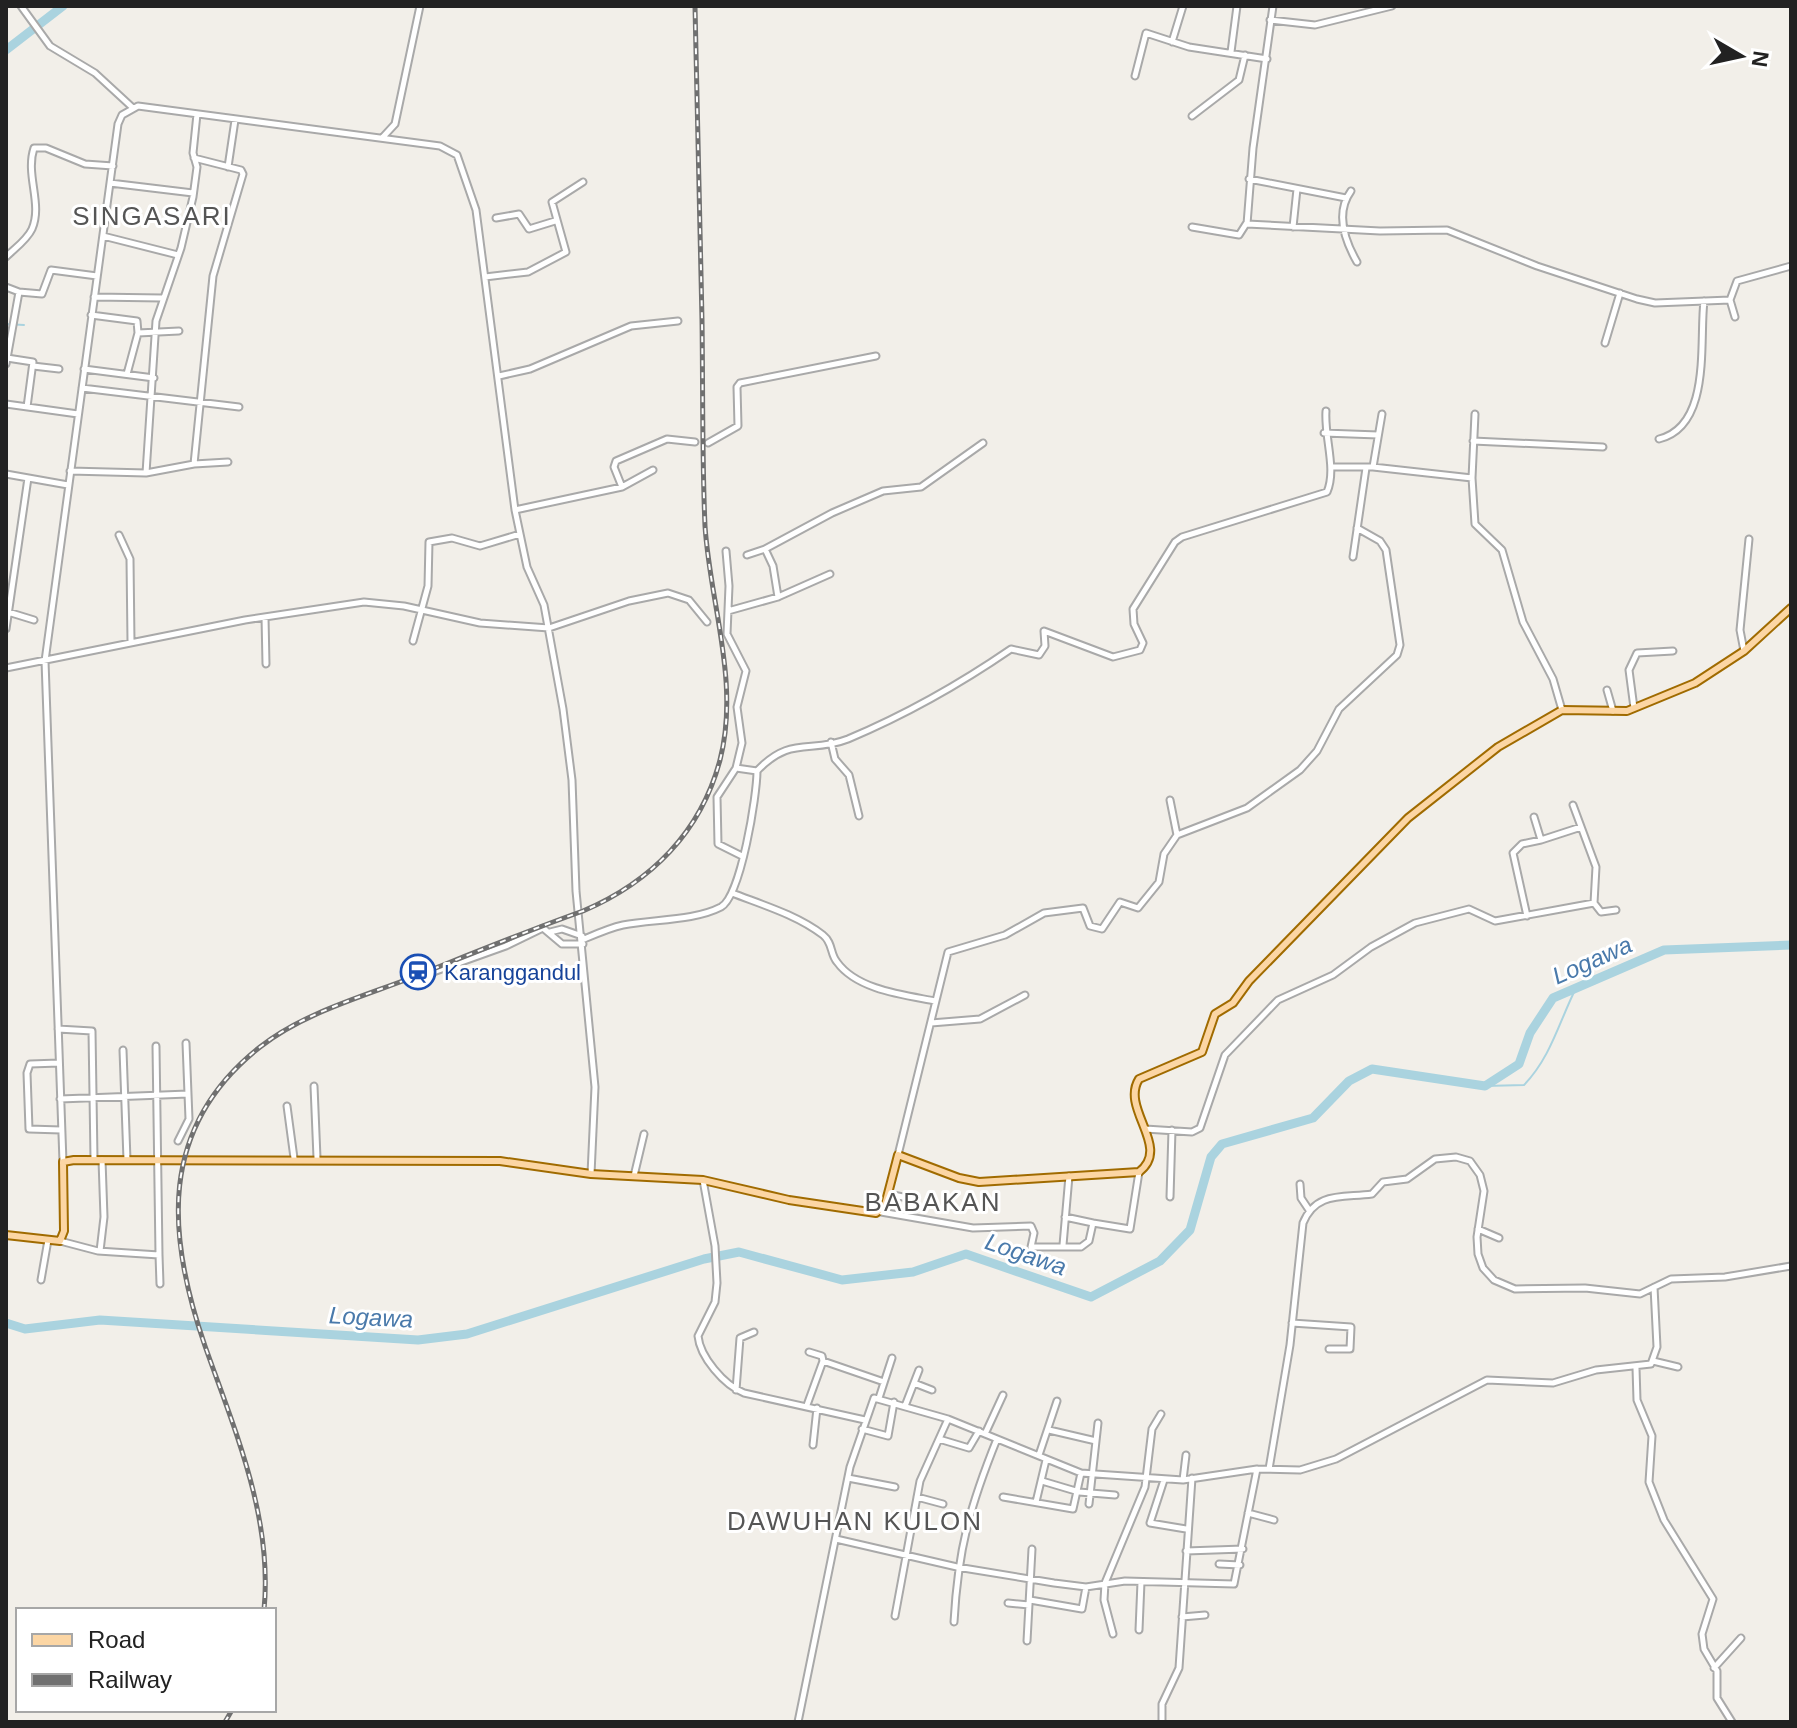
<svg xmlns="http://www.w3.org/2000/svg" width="1797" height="1728" viewBox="0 0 1797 1728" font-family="Helvetica,sans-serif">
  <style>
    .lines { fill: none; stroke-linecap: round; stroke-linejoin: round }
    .stream { stroke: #aad3df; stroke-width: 2 }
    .river { stroke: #aad3df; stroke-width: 9 }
    .minor-casing { stroke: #a9a9a9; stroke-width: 9 }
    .major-casing { stroke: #a06b00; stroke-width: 10 }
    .minor { stroke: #fff; stroke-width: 5 }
    .major { stroke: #fcd6a4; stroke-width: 6 }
    .rail-casing { stroke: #707070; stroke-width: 5 }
    .rail { stroke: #fff; stroke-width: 2; stroke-dasharray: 6; stroke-linecap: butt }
    .labels { text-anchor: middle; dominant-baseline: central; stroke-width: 6; stroke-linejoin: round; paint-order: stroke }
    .transit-label { font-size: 22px; fill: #164399; stroke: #fff; text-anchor: start }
    .water-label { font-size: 24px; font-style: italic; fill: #4a7aab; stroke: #fff }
    .quarter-label { font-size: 26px; letter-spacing: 2px; fill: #555; stroke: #fff }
  </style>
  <rect width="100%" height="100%" fill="#f2efe9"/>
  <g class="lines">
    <!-- stream -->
    <path class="stream" d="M6 324 24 325
      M1485 1086 1524 1085C1551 1057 1559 1022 1576 988"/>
    <!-- river -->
    <path class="river" d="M6 50 63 6
      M6 1323 25 1329 100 1320 418 1340 467 1334 704 1259 739 1252 842 1280 913 1272 966 1254 1091 1297 1160 1261 1190 1230 1211 1157 1222 1144 1313 1118 1349 1081 1372 1069 1485 1086 1519 1064 1530 1033 1553 998 1664 950 1791 945"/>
    <!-- minor casing -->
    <g class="minor-casing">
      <path id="minor" d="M21 6 50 46 95 73 133 108
        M1273 6 1253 148 1247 224 1380 231 1447 230 1537 266 1637 299 1655 303 1730 300 1737 281 1791 266
        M1270 20 1315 25 1392 6
        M1172 42 1183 6
        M1231 52 1237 6
        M1135 76 1146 33 1189 47 1267 59
        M1192 116 1239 80 1245 55
        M383 137 395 124 420 6
        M228 167 235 120
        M1249 179 1346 198
        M110 183 193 193
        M1351 191C1335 213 1345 241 1357 262
        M496 218 519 214 529 229 555 221
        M1192 227 1239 235 1246 224
        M1293 227 1297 189
        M103 236 178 255
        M6 257C14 249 27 240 32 229 43 204 25 175 34 148H46L85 164 113 166
        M485 277 528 272 566 252 552 202 583 182
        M6 287 19 292
        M94 297 162 298
        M1730 300 1735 317
        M91 315 137 321 138 333
        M1605 343 1620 293
        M7 358 33 362 27 407
        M6 364 19 292 42 294 51 270 97 276
        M33 366 59 369
        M84 369 154 378
        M127 374 138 333 179 331
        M499 376 530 369 631 326 678 321
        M82 388 239 407
        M6 404 78 414
        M1475 414 1472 478 1475 524 1502 550 1523 622 1553 679 1562 710
        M1324 433 1378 435
        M1659 439C1712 426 1699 341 1704 301
        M1473 441 1603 447
        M708 443 738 426 737 387 740 383 876 356
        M194 464 228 462
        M1332 467H1373L1472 478
        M1373 467 1382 414
        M70 471 146 473 194 464 213 276 243 174 241 170 194 158
        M146 473 156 321 181 248 193 197 197 167 193 153 197 114
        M6 474 68 485
        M622 487 614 467 616 461 667 439 695 442
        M515 510 622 487 653 470
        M119 535 130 559 131 642
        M726 551 729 586 727 634 746 671 737 707 742 743 736 768 757 771C791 735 810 754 848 739 905 715 960 684 1011 649L1039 655 1045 646 1044 631 1113 657 1140 650 1143 643 1134 624 1133 609 1175 542 1182 537 1327 492C1337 469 1324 437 1326 411
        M747 555 765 549
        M1353 557 1366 468
        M778 597 773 566 765 549 832 513 883 491 921 487 983 443
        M728 611 778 597 830 574
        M8 612 34 620
        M265 617 266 664
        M6 629 28 478
        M413 641 428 586 429 542 452 538 480 546 520 534
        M1744 651 1740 630 1749 539
        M6 668 245 620 364 602 404 606 480 623 549 628 629 601 668 593 689 600 707 622
        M1607 690 1613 711
        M1634 708 1629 670 1637 653 1673 651
        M831 742 835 759 849 775 859 816
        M736 768 717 797 718 844 742 856
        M1170 800 1177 835
        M1573 805 1596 867 1594 903
        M1534 817 1541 840 1581 827
        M732 893C763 905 797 915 823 935 833 943 830 954 837 962 857 990 904 995 935 1001
        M1527 916 1513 853 1522 844 1541 840
        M550 932 562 929 582 936
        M582 940C596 934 609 928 623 925 653 919 694 921 721 907 741 896 757 795 757 771
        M411 980 506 946 543 928 562 944H583
        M931 1023 980 1019 1025 995
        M58 1029 92 1031 94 1159
        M123 1050 127 1160
        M59 1063 30 1064 27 1073 29 1129 61 1130
        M314 1086 317 1158
        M60 1099 188 1094 186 1043
        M287 1106 294 1158
        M1145 1129 1192 1132 1200 1128 1225 1055 1278 1000 1333 975 1371 947 1415 923 1469 909 1495 921 1594 903 1601 912 1616 910
        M178 1141 189 1119 188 1094
        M898 1155 948 952 1005 935 1044 913 1083 908 1090 926 1102 929 1120 902 1138 908 1159 882 1164 854 1177 835 1247 808 1300 770 1317 751 1339 709 1397 655 1400 645 1386 550 1380 541 1357 528
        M63 1162 45 661 118 124 122 115 138 106 440 146 457 155 476 210 515 510 527 567 544 605 563 709 572 780 576 891 595 1087 591 1174
        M634 1176 644 1134
        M703 1180 715 1246 717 1283 715 1302 698 1336C700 1357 724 1385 744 1393L865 1420
        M1300 1184 1301 1198 1309 1210
        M888 1194 908 1198
        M1170 1197 1172 1130
        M881 1212 973 1228 1031 1226 1034 1233 1031 1247H1081L1089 1241 1093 1223 1130 1229 1139 1172
        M1065 1217 1093 1223
        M1478 1229 1499 1238
        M60 1241 98 1251 159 1255 156 1046
        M1063 1245 1069 1176
        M100 1251 104 1217 102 1160
        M159 1255 160 1284
        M41 1280 48 1240
        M1292 1323 1351 1327 1350 1349H1329
        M809 1352 822 1356 823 1361
        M1653 1361 1678 1367
        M1636 1368 1637 1400 1652 1436 1649 1482 1664 1520 1713 1599 1702 1634 1704 1649 1717 1671V1698L1732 1722
        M914 1383 932 1390
        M736 1390 740 1338 754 1332
        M879 1398 892 1358
        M807 1405 823 1361 884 1382
        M905 1406 919 1370
        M862 1429 888 1436 894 1402
        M1049 1430 1096 1441
        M985 1434 1003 1395
        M939 1439 969 1448 979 1431
        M813 1445 817 1408
        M1039 1455 1057 1401
        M1269 1469 1290 1345 1303 1223C1316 1191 1343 1198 1372 1194L1383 1182 1407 1179 1435 1159 1456 1157 1470 1161 1480 1175 1484 1191 1477 1237 1478 1254 1483 1268 1494 1280 1515 1289 1585 1288 1640 1294 1671 1279 1725 1277 1791 1266
        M848 1478 895 1487
        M1164 1480 1150 1523 1186 1529
        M1183 1480 1186 1455
        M1042 1481 1079 1492 1115 1495
        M917 1497 943 1504
        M1003 1497 1073 1509 1081 1473
        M1036 1502 1046 1460
        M1089 1504 1098 1423
        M1248 1513 1274 1520
        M836 1539 957 1567 1054 1583 1086 1587 1125 1581 1234 1584 1257 1469
        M1186 1551 1243 1549
        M1219 1564 1240 1565
        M1030 1600 1082 1609 1086 1587
        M1008 1603 1029 1605
        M895 1616 920 1481 948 1419
        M1182 1617 1205 1615
        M954 1622C958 1549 970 1506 997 1439
        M1139 1630 1141 1582
        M1113 1634 1104 1600 1105 1583 1145 1487 1152 1429 1161 1414
        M1027 1641 1032 1549
        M1714 1668 1741 1638
        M798 1722 850 1467 874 1398 948 1419 1081 1473 1183 1480 1257 1469 1300 1470 1336 1459 1487 1380 1553 1383 1596 1370 1651 1364 1657 1347 1654 1287
        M1162 1722V1704L1179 1668 1192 1478"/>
    </g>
    <!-- major casing -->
    <g class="major-casing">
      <path id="major" d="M6 1235 60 1241 64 1231 63 1162 74 1160 500 1161 591 1174 703 1180 789 1200 876 1213 885 1205 898 1155 959 1178 979 1182 1139 1172C1172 1147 1120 1109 1139 1079L1202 1052 1215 1014 1233 1003 1249 981 1408 818 1498 747 1562 710 1627 711 1695 683 1744 651 1791 608"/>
    </g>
    <!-- minor -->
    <use href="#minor" class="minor"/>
    <!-- major -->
    <use href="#major" class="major"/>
    <!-- rail casing -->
    <g class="rail-casing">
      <path id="rail" d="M264 1610C273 1518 235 1431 205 1346 167 1236 157 1128 260 1047 302 1014 358 998 408 979 466 956 524 932 583 911 651 882 701 832 720 760 740 682 710 604 705 526 702 458 703 389 702 320 700 216 697 111 695 6
        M225 1722 232 1710"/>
    </g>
    <!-- rail -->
    <use href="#rail" class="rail"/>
  </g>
  <!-- icons -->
  <defs>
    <g id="station-ring" transform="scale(1.8)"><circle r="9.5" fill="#fff" stroke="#1a4fb4" stroke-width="1.5"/><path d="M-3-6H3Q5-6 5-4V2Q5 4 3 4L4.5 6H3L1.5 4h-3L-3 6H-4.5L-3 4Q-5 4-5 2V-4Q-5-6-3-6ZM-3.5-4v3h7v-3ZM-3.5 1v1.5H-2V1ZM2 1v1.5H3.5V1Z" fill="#1a4fb4"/></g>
  </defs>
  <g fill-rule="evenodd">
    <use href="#station-ring" x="418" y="972"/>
  </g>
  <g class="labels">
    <!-- transit labels -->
    <g class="transit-label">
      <text x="444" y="972">Karanggandul</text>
    </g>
    <!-- water labels -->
    <g class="water-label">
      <text transform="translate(1592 960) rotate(-24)">Logawa</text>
      <text transform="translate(1026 1254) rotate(19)">Logawa</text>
      <text transform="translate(371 1317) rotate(3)">Logawa</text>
    </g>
    <!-- quarter labels -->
    <g class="quarter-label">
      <text x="152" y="216">SINGASARI</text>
      <text x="933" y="1202">BABAKAN</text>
      <text x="855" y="1521">DAWUHAN KULON</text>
    </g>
  </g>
  <!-- border -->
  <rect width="1797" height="1728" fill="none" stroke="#222222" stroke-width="16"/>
  <!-- legend -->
  <rect x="16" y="1608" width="260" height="104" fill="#ffffff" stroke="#a7a7a7" stroke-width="2"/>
  <rect x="32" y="1634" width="40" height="12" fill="#fcd6a4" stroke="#a7a7a7" stroke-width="2"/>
  <text x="88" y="1648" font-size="24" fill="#222222">Road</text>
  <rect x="32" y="1674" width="40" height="12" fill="#707070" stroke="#a7a7a7" stroke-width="2"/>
  <text x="88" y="1688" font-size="24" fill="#222222">Railway</text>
  <!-- north arrow -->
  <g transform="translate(1741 56) rotate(99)" stroke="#ffffff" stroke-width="6" paint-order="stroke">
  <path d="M0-6L14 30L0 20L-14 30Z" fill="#222222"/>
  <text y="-12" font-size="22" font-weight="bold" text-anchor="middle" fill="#222222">N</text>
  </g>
</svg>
